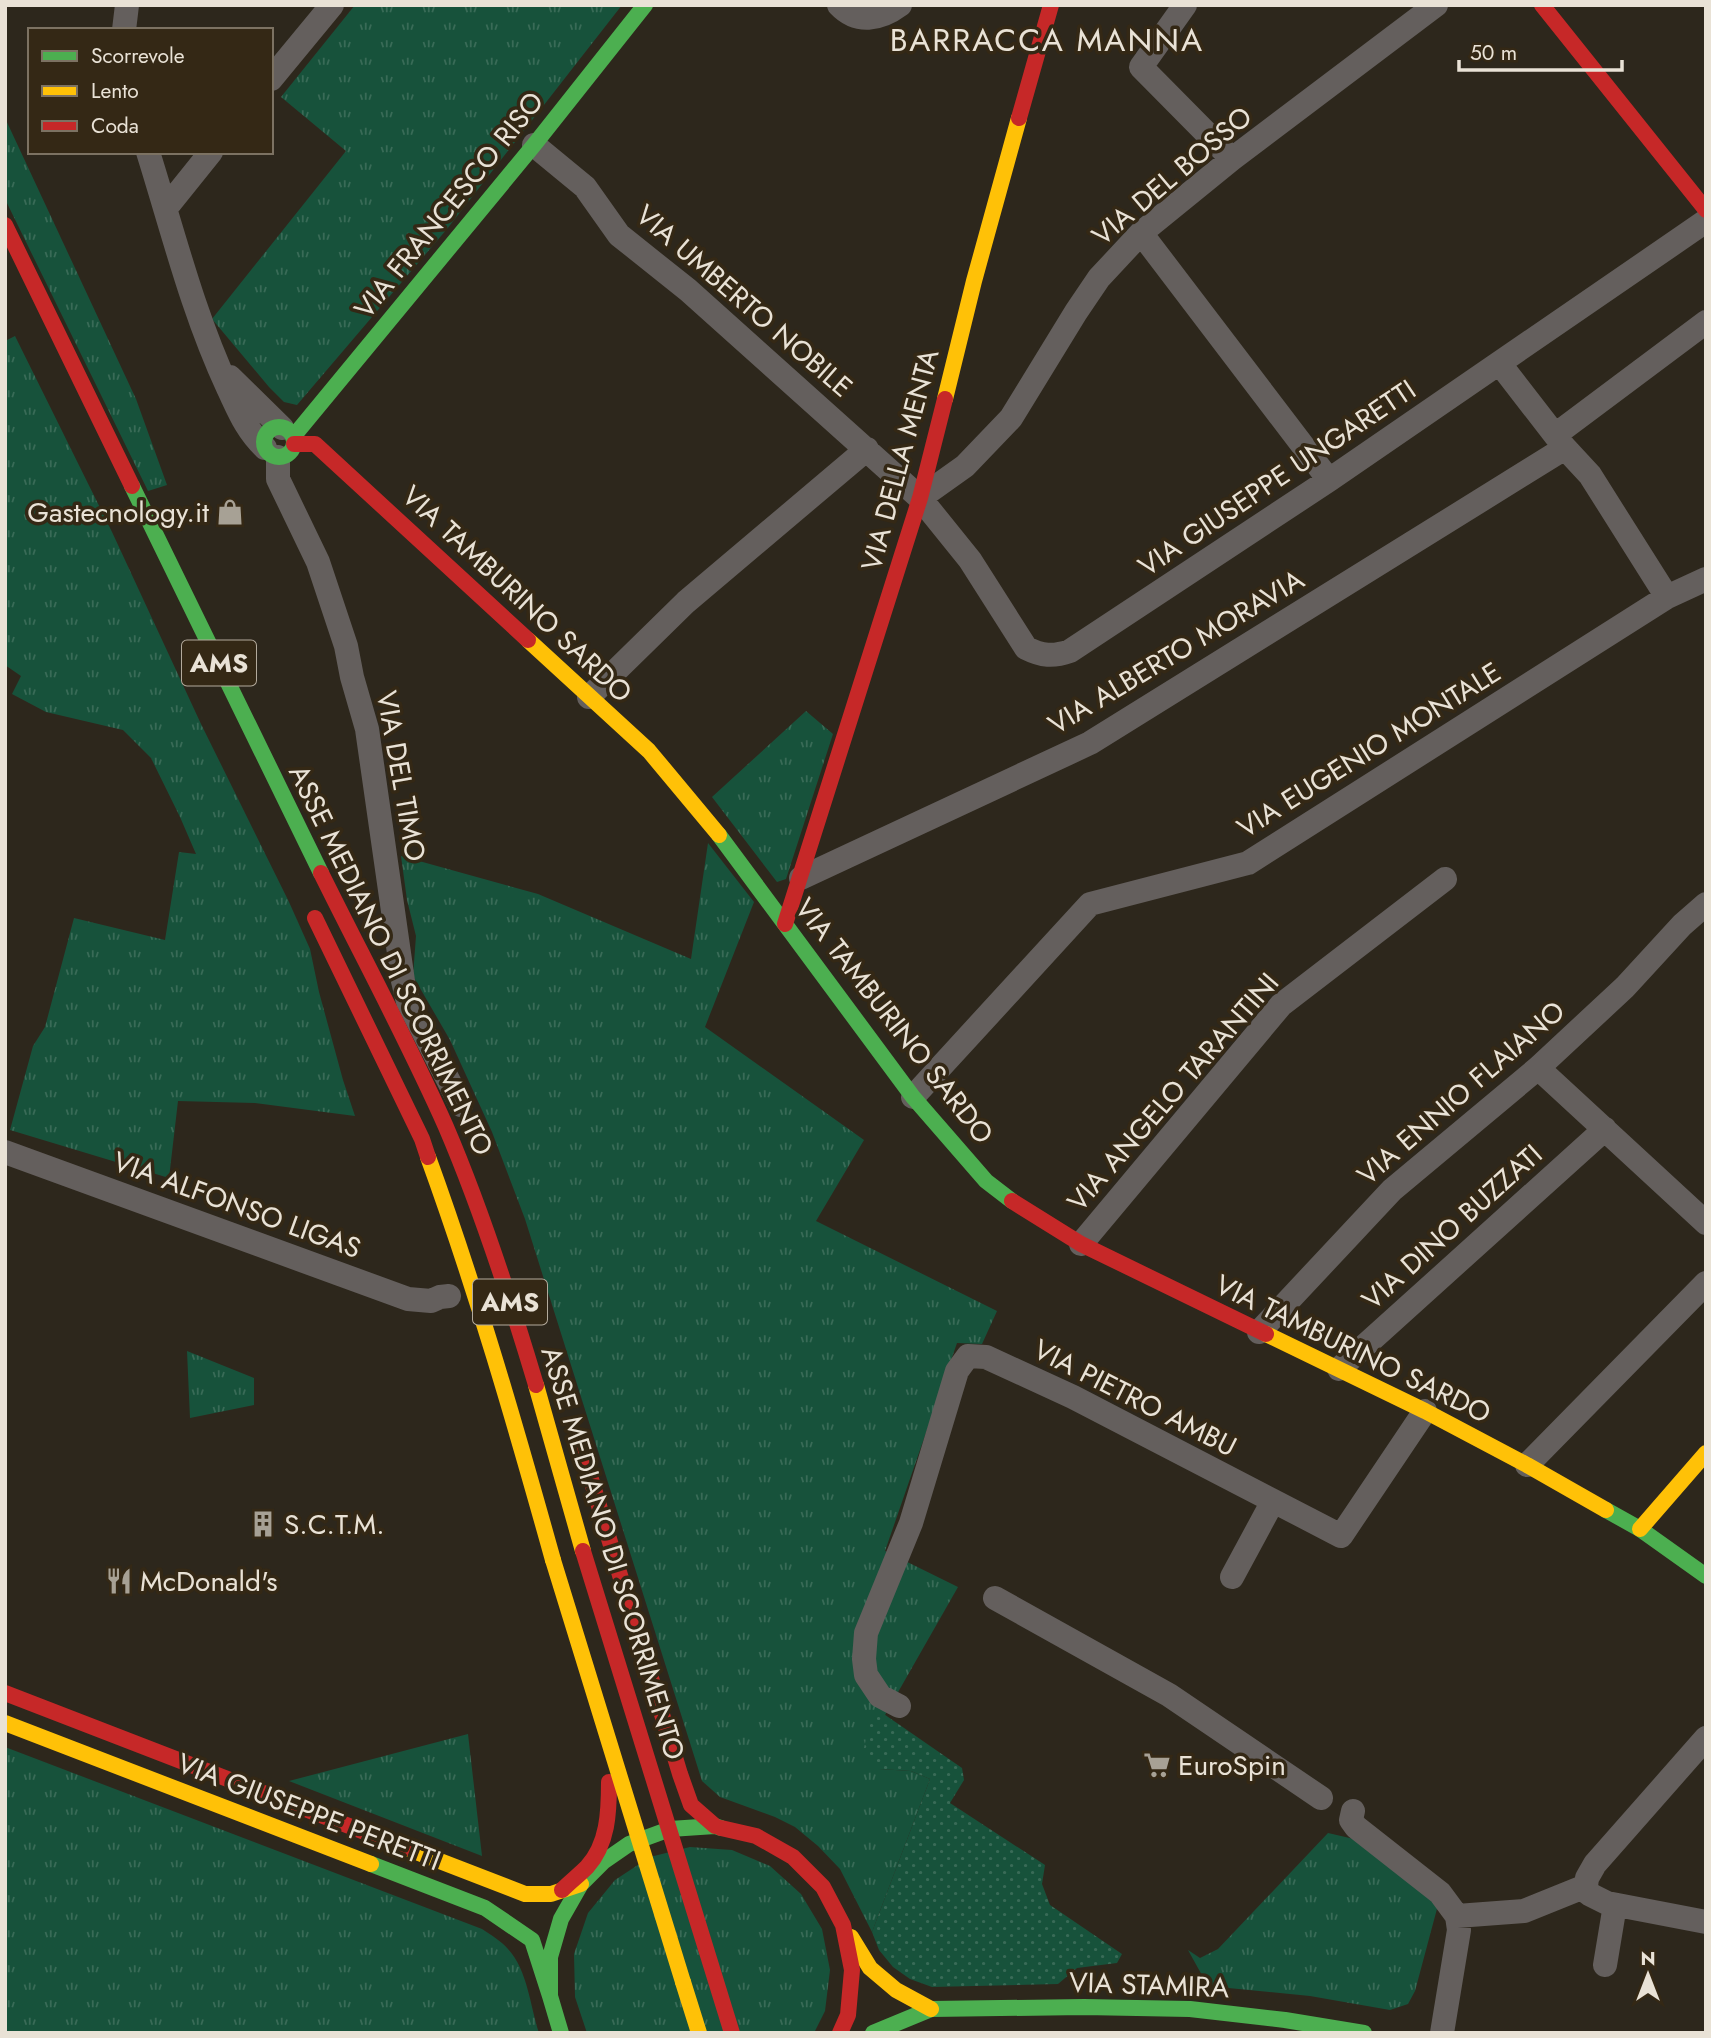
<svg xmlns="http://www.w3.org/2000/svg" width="1711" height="2038" viewBox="0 0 1711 2038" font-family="Jost,sans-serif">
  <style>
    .grass { fill: url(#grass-tufts) }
    .park { fill: url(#park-dots) }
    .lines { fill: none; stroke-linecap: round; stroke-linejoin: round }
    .street { stroke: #645f5d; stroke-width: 24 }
    .fast { stroke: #4caf50; stroke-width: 16 }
    .slow { stroke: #ffc107; stroke-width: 16 }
    .jam { stroke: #c62828; stroke-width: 16 }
    .slow-bridge { stroke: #ffc107; stroke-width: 16 }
    .jam-bridge { stroke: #c62828; stroke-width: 16 }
    .labels { text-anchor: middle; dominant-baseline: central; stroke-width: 7; stroke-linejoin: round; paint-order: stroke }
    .shield { fill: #342815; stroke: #b3aa9c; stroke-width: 2 }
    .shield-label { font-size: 26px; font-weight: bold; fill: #e9e2d6 }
    .street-label { font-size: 28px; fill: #e9e2d6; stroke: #342815 }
    .poi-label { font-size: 28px; fill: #e9e2d6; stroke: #342815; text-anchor: start }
    .quarter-label { font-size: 32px; letter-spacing: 2px; fill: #e9e2d6; stroke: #342815 }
  </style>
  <defs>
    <pattern id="grass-tufts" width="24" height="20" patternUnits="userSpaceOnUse" patternTransform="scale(1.75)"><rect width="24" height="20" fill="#17523b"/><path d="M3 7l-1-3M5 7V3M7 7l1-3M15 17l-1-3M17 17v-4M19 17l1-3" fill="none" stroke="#396b57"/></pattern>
    <pattern id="park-dots" width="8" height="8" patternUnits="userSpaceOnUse" patternTransform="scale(1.75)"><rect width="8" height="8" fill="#17523b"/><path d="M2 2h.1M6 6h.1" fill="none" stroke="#396b57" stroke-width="1.8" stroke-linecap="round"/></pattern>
  </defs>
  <rect width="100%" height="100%" fill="#2d271c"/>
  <!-- grass -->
  <path class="grass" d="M355 5H622L447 229 297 405 284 402 269 387 212 319 346 151 281 97Z
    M5 118 136 399 167 485 148 491 5 199Z
    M15 336 112 532 201 724 289 902 310 949 319 992 343 1080 355 1116 255 1103 178 1101 169 1178 10 1130 33 1046 45 1027 74 918 165 940 179 852 196 854 180 817 151 758 123 730 46 712 12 694 21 676 5 665V341Z
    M806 711 833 734 786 879 777 882 712 797Z
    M708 843 754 902 705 1027 864 1140 816 1221 997 1311 982 1344 957 1343 885 1551 958 1587 885 1715 879 1769 911 1771 930 1779 872 1932 840 1869 818 1846 795 1827 775 1817 720 1797 702 1781 525 1219 492 1132 450 1040 413 976 416 936 407 900 401 856 538 894 691 959Z
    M187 1351 254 1378V1405L190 1418Z
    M468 1734 482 1856 289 1781Z
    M5 1747 482 1929C491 1935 501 1941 508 1949 528 1971 530 2006 539 2033H5Z
    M1328 1833 1367 1842 1438 1905 1415 1991 1408 2004 1390 2010 1310 1996 1208 1986 1188 1950 1200 1958 1218 1949Z
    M690 1847 732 1850 770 1866 801 1894 822 1929 830 1970 825 2011 814 2033H587L575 1997 574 1954 588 1913 615 1880 650 1857Z"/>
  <!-- park -->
  <path class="park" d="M878 1710 962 1768 964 1780 950 1803 1045 1865 1042 1884 1050 1905 1122 1954 1117 1963 1077 1968 1058 1984 932 1987 910 1979 893 1967 879 1950 872 1932 930 1779 911 1771 879 1769 864 1748 870 1720Z"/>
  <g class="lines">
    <!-- street -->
    <path class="street" d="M839 5C857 24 880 20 900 5
      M1185 5 1141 67 1232 159
      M124 30 127 5
      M271 79 332 5
      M534 145 585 187 619 235 688 290 920 498 970 560 1026 648C1042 656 1053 657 1070 651L1329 480 1706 221
      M148 152C173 232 193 313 228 388 239 411 246 430 265 448
      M166 208 211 152
      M1141 233 1329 480
      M1500 364 1565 448 1590 475 1667 597
      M230 377 282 428
      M1555 435 1706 322
      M278 457V479L318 562 346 646 352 677 367 729 403 981 408 1002 461 1105
      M920 498 965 466 1011 418 1076 312 1099 278 1141 233 1232 159 1436 5
      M589 697 686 602 867 449
      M801 878 1090 743 1565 448
      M1538 1068 1706 1223
      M913 1097 1090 904 1248 863 1667 597 1706 579
      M5 1152 408 1299 431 1301 440 1297 449 1296
      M1081 1244 1281 1005 1445 879
      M1259 1332 1392 1190 1538 1068 1625 987 1682 925 1706 904
      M1339 1369 1605 1129
      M1527 1465 1706 1283
      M1232 1577 1273 1501
      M995 1598 1169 1695 1321 1798
      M899 1706 880 1696 866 1675 864 1659 866 1633 911 1523 957 1371 968 1356 986 1357 1073 1397 1341 1536 1425 1411
      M1353 1811 1351 1820 1356 1827 1440 1893 1457 1916 1459 1930 1442 2033
      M1586 1886 1587 1878 1595 1864 1706 1738
      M1586 1886 1589 1894 1607 1903 1706 1922
      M1457 1916 1524 1911 1586 1886
      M1605 1965 1615 1905"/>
    <!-- fast -->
    <path class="fast" d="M264 442a15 15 0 1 1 30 0a15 15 0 1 1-30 0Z
      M293 437 534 145 645 5
      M132 486 321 873
      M719 835 913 1097 986 1181 1012 1201
      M1606 1510 1640 1529 1706 1576
      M371 1864 485 1908 532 1940 550 1996
      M561 2033 550 1996V1957L561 1919 581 1884 603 1862 629 1844 670 1829 715 1826 721 1828
      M873 2033 931 2009 1084 2007 1190 2009 1285 2020 1364 2033"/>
    <!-- slow -->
    <path class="slow" d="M945 399 974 281 1019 118
      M528 640 649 751 719 835
      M428 1157C476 1289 515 1424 553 1560
      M1266 1334 1425 1411 1527 1465 1606 1510
      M536 1385 583 1551
      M1640 1529 1706 1453
      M5 1723 371 1864
      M406 1848 525 1894H551L581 1884
      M851 1937 870 1968 896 1990 931 2009
      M683 1982 699 2033"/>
    <!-- jam -->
    <path class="jam" d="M1542 5 1706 210
      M1019 118 1051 5
      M5 225 132 486
      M294 444H315L528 640
      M321 873C363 958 408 1041 446 1127 482 1211 510 1298 536 1385
      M315 918 422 1139 428 1157
      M785 924 920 498 945 399
      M1012 1201 1081 1244 1266 1334
      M581 1446 680 1774 691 1805 715 1826
      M5 1693 406 1848
      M721 1828 756 1836 793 1857 823 1887 843 1925 852 1970 848 2015 840 2033
      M562 1890C570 1882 579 1875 587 1867 608 1844 609 1812 609 1782"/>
    <!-- slow-bridge -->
    <path class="slow-bridge" d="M553 1560 683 1982"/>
    <!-- jam-bridge -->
    <path class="jam-bridge" d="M583 1551 732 2033"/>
  </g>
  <!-- icons -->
  <defs>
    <g id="shop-bare" transform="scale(2.1)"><path d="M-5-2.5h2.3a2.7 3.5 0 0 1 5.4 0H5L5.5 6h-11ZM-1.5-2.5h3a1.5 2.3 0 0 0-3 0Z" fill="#a7a195" stroke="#342815" stroke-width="2.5" paint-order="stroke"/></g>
    <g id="building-bare" transform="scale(2.1)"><path d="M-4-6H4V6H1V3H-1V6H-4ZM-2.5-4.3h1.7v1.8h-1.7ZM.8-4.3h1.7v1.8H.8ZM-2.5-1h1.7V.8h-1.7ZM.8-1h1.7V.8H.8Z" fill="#a7a195" stroke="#342815" stroke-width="2.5" paint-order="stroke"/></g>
    <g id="restaurant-bare" transform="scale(2.1)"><path d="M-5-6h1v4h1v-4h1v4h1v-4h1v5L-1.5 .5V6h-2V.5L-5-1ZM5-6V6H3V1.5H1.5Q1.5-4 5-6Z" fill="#a7a195" stroke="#342815" stroke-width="2.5" paint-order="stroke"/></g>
    <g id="supermarket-bare" transform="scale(2.1)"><path d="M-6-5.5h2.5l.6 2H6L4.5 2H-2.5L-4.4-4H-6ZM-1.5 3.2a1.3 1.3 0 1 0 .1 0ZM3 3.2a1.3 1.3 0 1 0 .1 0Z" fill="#a7a195" stroke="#342815" stroke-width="2.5" paint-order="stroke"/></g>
  </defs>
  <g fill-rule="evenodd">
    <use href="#shop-bare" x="230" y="512"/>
    <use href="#building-bare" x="263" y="1524"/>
    <use href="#restaurant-bare" x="119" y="1581"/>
    <use href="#supermarket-bare" x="1157" y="1765"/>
  </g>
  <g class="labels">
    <!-- shield labels -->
    <g class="shield">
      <rect x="182" y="640.5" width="74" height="45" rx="5"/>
      <rect x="473" y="1279.5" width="74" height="45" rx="5"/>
    </g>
    <g class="shield-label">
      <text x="219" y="663">AMS</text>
      <text x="510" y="1302">AMS</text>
    </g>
    <!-- street labels -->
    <g class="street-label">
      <text transform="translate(1172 176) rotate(-40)">VIA DEL BOSSO</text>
      <text transform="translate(449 205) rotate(-51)">VIA FRANCESCO RISO</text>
      <text transform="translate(744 301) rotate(41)">VIA UMBERTO NOBILE</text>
      <text transform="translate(900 460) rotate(-75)">VIA DELLA MENTA</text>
      <text transform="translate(1277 478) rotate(-34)">VIA GIUSEPPE UNGARETTI</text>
      <text transform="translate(517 594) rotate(43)">VIA TAMBURINO SARDO</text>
      <text transform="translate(1176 652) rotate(-31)">VIA ALBERTO MORAVIA</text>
      <text transform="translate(1369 750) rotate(-32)">VIA EUGENIO MONTALE</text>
      <text transform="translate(401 776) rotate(80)">VIA DEL TIMO</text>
      <text transform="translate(391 960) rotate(64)">ASSE MEDIANO DI SCORRIMENTO</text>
      <text transform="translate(894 1021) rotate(52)">VIA TAMBURINO SARDO</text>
      <text transform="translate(1173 1092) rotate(-49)">VIA ANGELO TARANTINI</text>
      <text transform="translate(1461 1093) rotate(-41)">VIA ENNIO FLAIANO</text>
      <text transform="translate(237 1205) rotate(20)">VIA ALFONSO LIGAS</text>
      <text transform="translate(1452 1227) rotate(-42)">VIA DINO BUZZATI</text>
      <text transform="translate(1353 1349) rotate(26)">VIA TAMBURINO SARDO</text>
      <text transform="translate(1135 1398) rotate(27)">VIA PIETRO AMBU</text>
      <text transform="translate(613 1553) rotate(73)">ASSE MEDIANO DI SCORRIMENTO</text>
      <text transform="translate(309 1812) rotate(21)">VIA GIUSEPPE PERETTI</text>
      <text transform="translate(1149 1985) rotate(2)">VIA STAMIRA</text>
    </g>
    <!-- poi labels -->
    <g class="poi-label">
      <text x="209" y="512" text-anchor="end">Gastecnology.it</text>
      <text x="284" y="1524">S.C.T.M.</text>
      <text x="140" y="1581">McDonald's</text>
      <text x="1178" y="1765">EuroSpin</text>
    </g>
    <!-- quarter labels -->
    <g class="quarter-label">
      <text x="1047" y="40">BARRACCA MANNA</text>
    </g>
  </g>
  <!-- border -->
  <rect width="1711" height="2038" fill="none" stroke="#e9e2d6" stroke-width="14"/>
  <!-- legend -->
  <rect x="28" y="28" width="245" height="126" fill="#342815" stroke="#7c7262" stroke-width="2"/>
  <rect x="42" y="51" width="35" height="10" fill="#4caf50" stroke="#7c7262" stroke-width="2"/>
  <text x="91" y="63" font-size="21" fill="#e9e2d6">Scorrevole</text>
  <rect x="42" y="86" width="35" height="10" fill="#ffc107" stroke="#7c7262" stroke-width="2"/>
  <text x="91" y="98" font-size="21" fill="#e9e2d6">Lento</text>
  <rect x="42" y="121" width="35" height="10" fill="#c62828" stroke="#7c7262" stroke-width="2"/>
  <text x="91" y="133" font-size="21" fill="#e9e2d6">Coda</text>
  <!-- north arrow -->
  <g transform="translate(1648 1975)" stroke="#342815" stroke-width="5" paint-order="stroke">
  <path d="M0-5L12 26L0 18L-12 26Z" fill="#e9e2d6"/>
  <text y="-10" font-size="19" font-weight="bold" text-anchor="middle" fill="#e9e2d6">N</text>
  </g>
  <!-- scale -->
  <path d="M1459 60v10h163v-10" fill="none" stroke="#e9e2d6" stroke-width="3.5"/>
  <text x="1470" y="60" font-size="21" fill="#e9e2d6" stroke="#342815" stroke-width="5" paint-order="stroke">50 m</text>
</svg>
